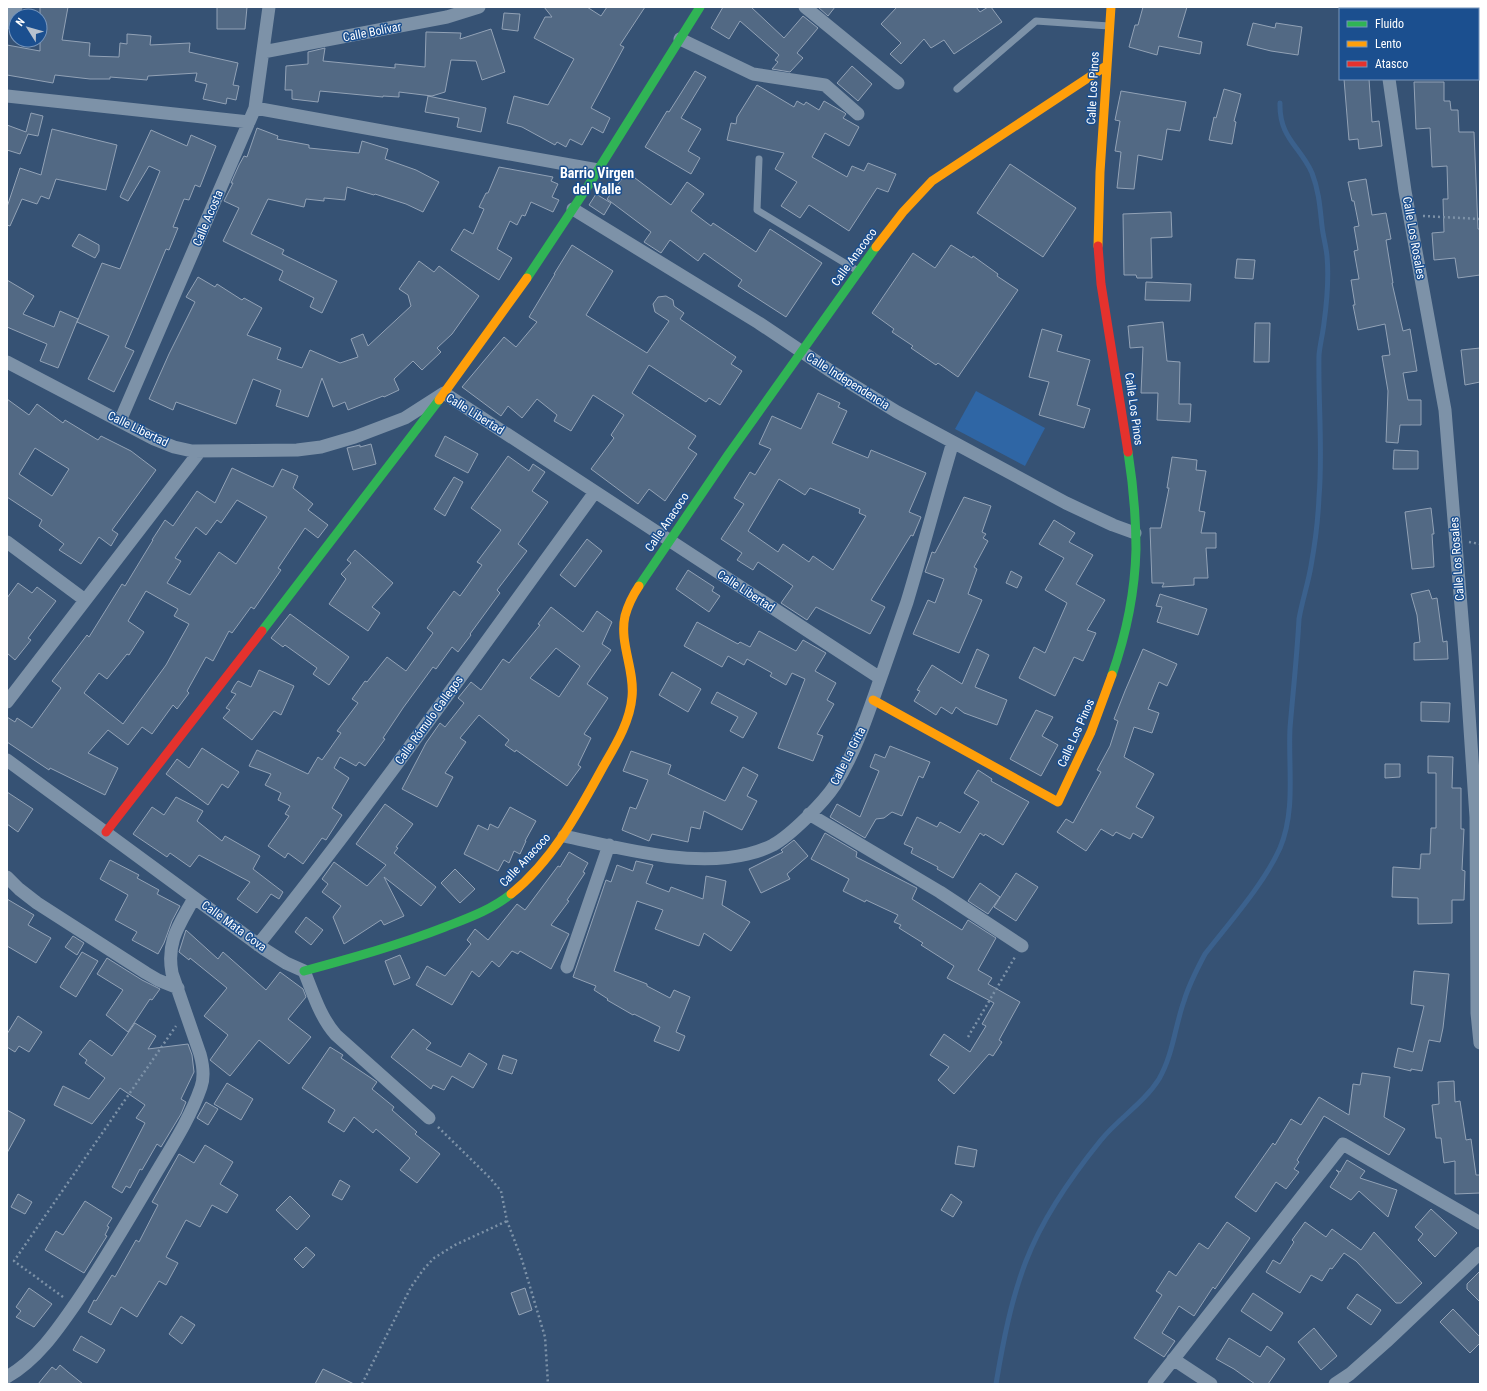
<svg xmlns="http://www.w3.org/2000/svg" width="1487" height="1391" viewBox="0 0 1487 1391" font-family="'Roboto Condensed',sans-serif">
  <style>
    .garden { fill: #2f66a5 }
    .lines { fill: none; stroke-linecap: round; stroke-linejoin: round }
    .stream { stroke: #3b618d; stroke-width: 5 }
    .building { fill: #526984; stroke: #92a2b6; fill-rule: evenodd }
    .path { stroke: #7d92a8; stroke-width: 2.5; stroke-dasharray: 2 3; stroke-linecap: butt }
    .lane { stroke: #7d92a8; stroke-width: 7 }
    .street { stroke: #7d92a8; stroke-width: 13 }
    .fast { stroke: #30b455; stroke-width: 9 }
    .slow { stroke: #ff9f0a; stroke-width: 9 }
    .jam { stroke: #e5322d; stroke-width: 9 }
    .labels { text-anchor: middle; dominant-baseline: central; stroke-width: 3; stroke-linejoin: round; paint-order: stroke }
    .street-label { font-size: 12px; fill: #fff; stroke: #1b4f8f }
    .quarter-label { font-size: 14px; font-weight: bold; fill: #fff; stroke: #1b4f8f }
  </style>
  <rect width="100%" height="100%" fill="#365274"/>
  <!-- garden -->
  <path class="garden" d="M976 391 1045 428 1025 466 955 429Z"/>
  <g class="lines">
    <!-- stream -->
    <path class="stream" d="M996 1384C1003 1342 1011 1300 1026 1261 1043 1217 1071 1177 1101 1140 1119 1118 1144 1103 1159 1079 1173 1055 1175 1026 1184 1001 1189 984 1197 969 1205 954 1229 923 1264 884 1280 848 1296 810 1288 767 1290 728 1293 692 1297 656 1299 619 1302 601 1308 584 1311 566 1315 544 1318 520 1319 497 1323 451 1318 402 1319 355 1320 344 1323 333 1324 323 1327 301 1329 278 1327 256 1326 246 1323 236 1322 226 1320 208 1319 191 1312 173 1300 146 1279 138 1280 103"/>
  </g>
  <!-- building -->
  <path class="building" d="M40 7H68L62 40 90 43 89 56 119 57 120 43 127 44V34L151 36 150 45 190 43 189 52 238 63 233 85 239 86 236 100 227 98 226 104 203 99 207 84 195 81 197 73 148 76 147 80 110 77V79H90L55 75 53 83 7 75V45L40 51Z
    M217 7H247L245 29H217Z
    M544 7H587L601 16 607 7H645L620 45 624 47 591 108 610 118 603 133 592 127 582 145 570 139 566 147 557 142 555 145 522 127 507 123 514 96 548 105 574 59 534 38 545 17H552Z
    M723 7H751L784 38 803 16 818 28 797 53 803 58 790 72 772 69 778 62 775 60 779 55 740 21 729 39 711 28Z
    M818 7H835L828 16Z
    M897 7H976L980 12 988 7H991L1002 22 954 54 944 40 931 48 924 39 901 64 890 54 901 43 881 24Z
    M1143 7H1187L1178 37 1202 42 1200 54 1159 46 1157 55 1129 47 1135 25H1138Z
    M504 13 520 14 518 31 502 29Z
    M1253 23 1275 28 1276 23 1302 27 1298 55 1271 51 1247 45Z
    M491 29 505 72 482 80 476 61 451 60 445 92 432 96 399 92V97L383 96V97L320 91 318 102 292 99V90H285L286 66 308 64V52L325 48 323 61 395 68V64L425 67 426 32 461 33 460 39Z
    M852 66 872 84 858 101 837 83Z
    M695 71 706 77 681 118 701 129 688 151 700 158 691 174 645 147 667 111 669 112Z
    M1344 79H1369L1372 122 1379 121 1382 146 1359 149 1358 139 1349 140Z
    M1414 82H1444V101H1450L1451 110H1458L1459 132H1474L1478 229H1480V275L1458 278 1455 258 1434 260 1432 233 1444 232 1443 199H1448L1447 166 1432 167 1430 128 1416 129Z
    M757 85 794 107 797 101 804 105 806 102 819 110 824 101 845 113 846 114 843 118 859 127 849 146 825 133 812 157 847 177 852 166 864 171 868 163 896 174 888 192 877 188 849 231 809 205 800 218 781 206 797 182 775 169 784 153 727 140 731 123 736 124 737 117Z
    M1224 89 1241 94 1234 121 1236 122 1232 144 1209 140 1214 117 1216 118Z
    M1121 91 1186 102 1180 131 1167 129 1162 160 1138 155 1134 189 1117 188 1121 152 1115 151 1120 121 1115 120Z
    M428 96 486 108 481 132 457 127 459 118 425 112Z
    M31 113 43 116 38 136 28 134 20 154 7 150V125L26 132Z
    M257 128 278 136 277 139 309 145V148L359 153 362 141 388 149 385 159 416 170 439 182 423 212 406 204 375 194 374 195 347 187 345 200 324 198V201L306 199 304 207 268 199 251 234 284 250 282 254 337 281 322 313 310 307 314 298 279 280 283 271 223 241 239 208 224 201 233 183H231L239 165 244 156 247 157Z
    M52 129 117 145 106 190 56 179 49 199 41 196 37 204 22 199 10 226 7 225V207L20 168 41 175Z
    M151 130 187 146 191 135 216 146 200 187 195 185 189 200 184 199 173 227 178 228 169 250 166 249 140 312 125 347 134 351 114 392 88 379 109 336 77 322 102 263 120 269 160 171 149 166 128 201 120 197Z
    M1010 164 1076 208 1043 257 977 213Z
    M499 167 553 177 551 181 558 184 552 197 559 200 553 212 531 202 525 216 522 215 517 225 510 221 497 249 512 258 499 280 451 250 464 229 473 234 484 209 479 207 486 193H488Z
    M627 172 671 205 687 182 704 194 691 211 711 226 713 223 756 252 770 229 822 263 786 317 738 286 742 280 704 253 698 261 670 240 661 253 644 242 651 232 607 199Z
    M1366 179 1372 215 1386 213 1391 239 1386 240 1393 283H1392L1403 331 1410 329 1417 371 1403 373 1408 400H1421V425H1400L1398 443 1386 442 1388 391 1382 356 1390 355 1385 324 1358 330 1353 305H1355L1351 280 1359 279 1354 251 1358 250 1354 227 1359 226 1354 201H1352L1348 182Z
    M596 194 611 203 604 215 589 205Z
    M1171 212 1172 237 1151 238 1152 278H1137L1136 275H1124L1123 214Z
    M79 234 99 245V251L95 258 72 246Z
    M572 245 613 271 586 315 647 353 669 321 655 312 653 304 658 297 666 296 673 300 674 306 684 313 680 319 736 357 731 364 742 371 720 405 709 398 706 402 649 365 632 393 696 436 688 448 697 454 665 501 649 489 638 504 591 469 614 438 611 435 624 415 593 395 571 431 554 421 557 415 537 399 522 418 508 406 501 416 462 387 504 337 516 347 537 322 529 317 555 274H554Z
    M951 245 972 258 973 256 998 274 997 276 1018 290 958 377 938 363 936 365 911 348 913 346 892 332 894 329 872 313 913 253 935 268Z
    M1237 259 1255 260 1253 279 1235 278Z
    M419 261 434 272 439 266 479 296 452 334 437 348 441 352 422 370 413 361 394 379 399 390 384 397 383 396 348 410 345 402 333 407 322 378 308 417 276 406 281 390 253 379 236 424 176 402 173 410 149 399 169 354 195 302 186 297 198 277 215 287 217 284 242 300 244 298 262 308 247 335 281 348 277 359 302 368 310 350 340 363 358 357 351 339 363 334 368 346 411 306 408 295 399 289Z
    M7 280 34 296 23 314 54 327 60 311 78 319 58 368 40 361 47 344 7 327Z
    M1146 282 1191 284 1190 301 1145 300Z
    M1163 322 1167 361 1180 362 1179 404H1191L1190 422 1157 420 1158 393H1141L1143 347 1130 348 1128 326Z
    M1255 323H1270L1269 362H1254Z
    M1042 329 1062 335 1057 351 1090 360 1077 405 1090 409 1084 428 1039 415 1049 382 1029 377Z
    M1480 348V382L1465 385 1461 350Z
    M818 393 840 403 838 407 847 411 832 443 868 458 871 450 926 473 909 512 921 517 913 536 911 535 871 600 885 607 870 634 816 607 807 620 781 603 793 586 758 562 753 570 737 560 742 553 721 539 744 504 734 498 750 472 755 475 771 449 759 444 772 416 801 429ZM779 479 805 495 810 488 860 509 859 513 866 516 833 570 813 556 809 562 783 544 778 552 748 531Z
    M7 399 29 415 37 404 63 423 65 420 98 440 101 436 131 451 156 470 112 530 118 534 111 546 99 537 81 564 59 550 64 544 39 526 42 520 7 497ZM35 448 69 469 52 496 19 474Z
    M445 436 478 454 468 473 435 456Z
    M371 444 376 464 353 470 347 448 360 445V447Z
    M1394 450 1418 451V469H1393Z
    M508 456 529 471 533 464 545 472 532 491 548 502 518 544 527 551 497 590 500 593 470 634 471 635 458 652 452 647 436 669 433 667 403 708 383 738 385 739 365 766 359 762 356 766 340 757 334 768 349 778 332 808 342 815 326 840 322 838 303 864 288 853 285 858 268 846 289 816 285 814 290 806 278 800 281 793 265 785 271 774 249 766 257 750 308 774 318 757 322 760 341 733 337 731 358 703 352 699 365 681 367 682 387 657 406 671 433 633 427 628 454 591 460 596 482 565 477 562 501 530 471 508Z
    M1172 457 1197 460 1196 470 1206 471 1199 511 1205 512 1201 533H1216V548H1206L1208 578H1194V585L1162 587 1164 583H1152L1150 528H1161L1169 488H1167Z
    M232 468 273 487 282 469 298 476 293 488 313 504 308 510 328 525 318 538 305 528 278 568 281 570 254 609 251 607 232 633 229 631 213 661 206 657 187 691 189 693 177 709 173 705 152 734 142 727 128 745 108 730 88 753 118 768 105 795 50 768 49 770 7 742V717L15 722 17 718 32 728 61 688 52 681 87 635 89 637 122 584 125 586 153 540H152L165 520 173 526 197 491 215 503ZM237 500 267 517 236 564 219 552 190 595 167 583 181 561 175 558 196 527 206 535 217 520 221 523ZM146 591 178 609 174 616 189 624 166 665 123 724 84 693 99 673 107 679 127 654 129 655 144 632 128 621Z
    M454 477 463 482 445 516 434 509Z
    M964 497 991 506 982 532 986 534 983 538 988 541 974 567 977 569 968 594 982 600 959 653 913 634 928 600 935 603 944 579 925 572 932 552 935 553Z
    M1431 508 1434 534H1432L1434 567 1412 569 1405 512Z
    M1054 520 1075 533 1069 542 1093 555 1076 584 1105 600 1087 630 1096 633 1083 661 1074 657 1055 696 1019 678 1034 647 1045 653 1067 603 1045 590 1064 558 1039 544Z
    M587 539 602 551 575 587 560 575Z
    M355 550 393 583 372 607 380 613 368 631 329 604 346 579 341 574 351 563 347 560Z
    M688 570 714 587 712 591 720 596 709 612 676 589Z
    M1011 571 1022 577 1017 588 1006 583Z
    M18 583 32 593 37 587 56 601 28 638 31 640 15 660 7 653V598Z
    M1429 590 1432 599 1437 598 1443 642 1447 641 1448 659 1414 660V643L1420 642 1417 615 1411 594Z
    M1160 594 1207 609 1198 635 1157 622 1162 607 1156 606Z
    M551 607 583 632 597 611 612 622 602 644 611 650 587 684 608 698 584 734 591 738 578 765 581 767 567 786 516 750 515 752 505 745 509 740 479 715 460 738 466 742 445 773 453 777 437 807 402 789 426 743 440 723 445 727 464 703 458 698 471 682 481 690 503 659 509 663 540 625 538 624ZM556 648 580 666 559 697 530 678Z
    M290 614 349 657 329 685 313 674 317 668 285 645 283 647 271 638Z
    M697 622 738 644 740 642 750 647 759 631 796 651 803 640 826 653 815 671 836 683 827 700 834 704 817 734 823 736 813 761 778 748 805 679 792 673 786 685 770 676 772 673 747 659 744 665 728 656 722 667 684 646Z
    M977 649 989 655 975 687 1007 700 997 725 964 713 956 707 952 714 941 707 936 715 914 701 920 691 917 690 932 665 962 684Z
    M1143 649 1177 664 1167 686 1159 682 1148 709 1159 713 1152 733 1134 727 1124 757 1154 774 1136 807 1154 817 1142 838 1133 833 1130 839 1116 832 1113 836 1101 829 1086 851 1057 832 1066 819 1073 823 1101 772 1097 770 1110 746 1118 721 1114 719 1125 691Z
    M259 670 294 686 281 715 274 711 252 740 223 718 230 710 226 708 236 694 231 692 235 685 238 681 251 687Z
    M672 672 701 689 688 712 659 695Z
    M717 692 757 713 743 738 730 731 738 717 711 703Z
    M1421 702 1450 703 1449 722 1421 721Z
    M1036 710 1053 717 1042 736 1058 745 1041 776 1010 759Z
    M890 746 930 762 923 778 919 776 902 816 892 812 884 818 876 819 865 838 830 817 837 804 860 817 879 771 870 767 875 754 885 758Z
    M202 748 239 772 228 788 222 784 208 805 166 774 177 759 189 768Z
    M631 751 671 765 668 774 725 801 743 767 758 775 747 796 757 801 742 830 704 811 700 829 691 827 688 842 652 834 649 841 622 830 630 807 636 809 648 780 623 771Z
    M1428 756 1453 757 1452 788H1461V829H1464L1462 870 1465 871 1464 900H1452V923L1418 924V898L1392 897 1393 867 1420 869 1421 854H1430L1431 828H1436V773H1428Z
    M1385 764H1400V777L1385 778Z
    M978 770 992 779 991 781 1029 802 1003 845 985 834 984 836 980 833 953 878 937 869 938 867 911 853 913 848 904 844 917 817 937 827 940 822 960 833 979 802 964 793Z
    M7 792 33 809 18 832 7 824Z
    M176 797 203 811 197 821 222 841 225 836 260 856 253 869 283 892 279 899 271 894 257 913 237 899 250 882 199 855 190 867 170 853 167 857 133 834 152 807 164 815Z
    M385 804 413 824 396 847 398 848 394 853 436 887 421 906 384 877 404 916 384 925 381 920 344 944 333 917 341 906 322 892 328 884 322 879 334 862 367 886 386 865 356 844Z
    M510 807 536 821 525 841H526L520 854 514 851 509 863 504 860 498 871 464 854 478 825 488 830 490 824 498 828Z
    M825 833 857 852 856 857 917 888 912 899 962 930 968 920 996 938 978 970 992 978 988 984 1020 1002 999 1040 1002 1042 993 1056 989 1054 954 1094 938 1080 949 1067 930 1055 944 1034 970 1052 986 1026 982 1024 994 1003 947 978 954 966 921 945 923 943 899 928 901 925 894 922 898 915 866 900 865 902 843 891 849 879 811 859Z
    M794 840 808 856 787 874 790 879 761 893 749 869 783 852 781 850Z
    M569 852 588 863 583 872 585 873 567 900 569 901 551 925 569 934 551 969 520 951 518 954 512 951 499 967 492 961 479 977 472 971 452 1005 416 985 427 966 445 976 471 944 467 940 475 929 488 940 517 904 525 910 558 866 560 867Z
    M110 860 139 875 137 878 159 890 157 894 180 906 172 921 164 943 158 954 132 940 137 932 115 920 128 895 100 879Z
    M636 861 653 865 646 883 669 892 671 887 703 899 706 876 726 881 722 905 750 922 731 951 704 933 699 946 655 929 663 910 637 901 614 971 647 984V986L670 998 674 990 690 997 676 1032 685 1036 679 1051 654 1041 660 1027 634 1014 633 1015 607 1000 608 999 594 990 596 986 573 977 606 880 611 882 617 865 633 871Z
    M455 869 475 889 460 903 441 883Z
    M1016 873 1038 887 1016 921 994 907Z
    M980 883 1000 897 988 914 968 901Z
    M7 899 34 915 28 925 51 938 36 963 7 946Z
    M306 917 323 930 311 945 295 932Z
    M186 930 218 959 223 952 266 990 280 972 303 989 306 997 288 1019 311 1037 289 1064 259 1040 230 1076 210 1060 228 1035 204 1016 227 988 190 958 189 960 179 952Z
    M73 936 84 943 77 955 65 947Z
    M82 952 98 961 76 997 60 987Z
    M400 955 410 978 394 985 385 961Z
    M107 958 142 980 160 989 152 1000 150 999 128 1032 106 1015 123 990 97 974Z
    M1414 971 1449 974 1443 1028 1440 1042 1429 1040 1422 1071 1411 1069V1071L1394 1067 1398 1048 1413 1052 1424 1006 1411 1004Z
    M18 1016 42 1032 29 1052 19 1046 15 1052 7 1047V1034Z
    M135 1023 156 1036 148 1049 188 1044 192 1055 194 1072 181 1099 186 1102 181 1114 161 1147 157 1144 142 1170 140 1169 130 1188 126 1186 122 1193 112 1187 145 1123 136 1118 145 1105 120 1088 92 1124 54 1105 63 1086 89 1099 105 1078 85 1063 87 1060 79 1054 90 1040 112 1056Z
    M413 1029 431 1043 426 1049 461 1067 469 1053 487 1064 473 1088 452 1076 444 1090 433 1085 431 1089 391 1057Z
    M330 1047 343 1055 341 1058 377 1082 372 1089 394 1107 392 1110 417 1132 415 1134 440 1154 417 1183 400 1170 410 1158 376 1129 373 1133 354 1117 344 1132 328 1122 335 1110 302 1088Z
    M503 1055 517 1060 512 1074 498 1069Z
    M1362 1073 1390 1077 1384 1117 1405 1129 1389 1155 1324 1116 1297 1160 1299 1162 1294 1169 1299 1172 1286 1189 1276 1182 1256 1212 1235 1197 1273 1143 1275 1145 1291 1119 1301 1125 1319 1097 1349 1115 1353 1084 1360 1085Z
    M1454 1081 1455 1102 1460 1101 1466 1140 1471 1139 1476 1175H1480V1193L1455 1194V1161L1444 1163 1441 1138H1436L1432 1105 1439 1104 1438 1082Z
    M227 1083 253 1099 241 1120 214 1104Z
    M206 1102 218 1109 208 1125 197 1118Z
    M7 1110 25 1120 7 1153Z
    M205 1145 233 1162 220 1184 238 1195 227 1213 212 1205 200 1227 186 1220 166 1257 178 1263 166 1285 159 1281 137 1317 121 1307 111 1325 88 1312 94 1300 96 1301 112 1275 115 1277 136 1240 139 1242 158 1205 152 1202 179 1154 194 1163Z
    M958 1146 977 1150 974 1167 955 1164Z
    M1347 1160 1365 1171 1360 1178 1397 1190 1388 1217 1359 1191 1351 1200 1330 1187 1339 1173 1336 1170 1340 1172Z
    M340 1180 350 1186 342 1200 332 1195Z
    M18 1194 32 1202 25 1214 11 1207Z
    M951 1194 962 1202 953 1217 941 1210Z
    M290 1196 310 1216 297 1230 276 1210Z
    M85 1201 112 1218 107 1226 109 1227 105 1235 107 1236 84 1273 45 1250 56 1231 63 1235Z
    M1431 1209 1457 1233 1435 1257 1418 1240 1423 1234 1415 1227Z
    M1227 1222 1250 1238 1215 1289 1213 1287 1194 1316 1179 1306 1162 1333 1175 1341 1164 1357 1134 1338 1162 1295 1156 1291 1169 1271 1176 1276 1199 1243 1208 1249Z
    M1305 1222 1326 1237 1332 1229 1361 1250 1374 1232 1422 1283 1401 1303H1396L1356 1261 1344 1253 1332 1269 1330 1268 1322 1281 1311 1275 1300 1293 1266 1272 1273 1260 1280 1264 1294 1242 1292 1240Z
    M306 1247 315 1255 303 1268 294 1259Z
    M1480 1271V1302L1467 1289V1284Z
    M29 1288 52 1304 34 1327 16 1317 21 1311 16 1307Z
    M525 1288 532 1310 519 1315 511 1293Z
    M1253 1293 1283 1313 1271 1331 1241 1311Z
    M1357 1294 1381 1310 1371 1325 1347 1308Z
    M1453 1309 1480 1337V1343L1470 1353 1440 1322Z
    M181 1316 195 1325 182 1344 169 1334Z
    M1314 1328 1337 1356 1321 1370 1298 1342Z
    M81 1336 105 1350 97 1363 73 1350Z
    M1229 1338 1260 1357 1267 1346 1285 1359 1268 1384H1255L1234 1369 1216 1359Z
    M60 1365 68 1372 83 1384H38L52 1367 56 1370Z
    M323 1369 354 1384H315Z"/>
  <g class="lines">
    <!-- path -->
    <path class="path" d="M1423 216 1480 219
      M1469 542 1480 544
      M968 1037 1015 957
      M438 1127 490 1178 501 1191 507 1221 522 1260 545 1337 548 1384
      M63 1297 14 1261 176 1026
      M362 1384 411 1287 423 1270 434 1258 455 1245 507 1221"/>
    <!-- lane -->
    <path class="lane" d="M957 89 1036 21 1109 26
      M759 159 757 210 858 271"/>
    <!-- street -->
    <path class="street" d="M805 7 898 83
      M1392 9V7
      M7 23 16 7
      M680 39 753 74 825 85 858 114
      M263 52 447 17 479 7
      M1389 79 1405 191 1445 410 1465 655 1476 817 1477 1013 1480 1043
      M7 96 249 122
      M255 108 598 170
      M573 209 759 323 832 372 897 412 1066 503 1113 525 1135 533
      M7 362 154 439 174 447 192 451 297 450 321 447 355 437 405 418 444 393 880 678
      M120 421 255 108 269 7
      M7 542 85 600
      M7 702 200 451
      M7 760 264 949 286 963 304 971C313 993 320 1017 336 1035L429 1118
      M809 814 940 892 1022 946
      M564 836C620 848 691 868 748 854 757 852 765 849 773 845 791 835 824 802 835 785 857 750 869 710 883 671 891 648 899 625 907 602 923 549 937 495 953 442
      M7 877 19 889 37 903 146 973 158 980 178 988
      M258 945C376 798 484 644 595 492
      M567 967 609 845
      M1173 1359 1211 1384
      M7 1377C38 1359 58 1329 78 1300 105 1260 129 1219 153 1178 170 1149 190 1119 201 1087 205 1076 203 1065 200 1054L172 973C166 941 180 924 194 898
      M1154 1384 1343 1144 1480 1223
      M1335 1384 1350 1374 1386 1342 1480 1253"/>
    <!-- fast -->
    <path class="fast" d="M527 278 588 186 700 7
      M639 586 728 455 876 247
      M262 631 439 400
      M1112 675C1126 635 1135 592 1136 549 1136 517 1133 484 1128 452
      M304 971C352 958 399 945 445 927 468 918 491 910 511 894"/>
    <!-- slow -->
    <path class="slow" d="M1098 246 1100 172 1111 7
      M876 247 903 212 932 181 1106 66
      M439 400 527 278
      M873 700 1058 802 1091 732 1112 675
      M511 894C552 861 578 813 603 767 615 746 630 722 632 697 635 670 619 643 625 616 628 605 633 595 639 586"/>
    <!-- jam -->
    <path class="jam" d="M1098 246 1101 284 1128 452
      M106 832 262 631"/>
  </g>
  <g class="labels">
    <!-- street labels -->
    <g class="street-label">
      <text transform="translate(372 32) rotate(-11)">Calle Bolívar</text>
      <text transform="translate(1093 88) rotate(-87)">Calle Los Pinos</text>
      <text transform="translate(208 218) rotate(-67)">Calle Acosta</text>
      <text transform="translate(1414 238) rotate(80)">Calle Los Rosales</text>
      <text transform="translate(854 257) rotate(-54)">Calle Anacoco</text>
      <text transform="translate(848 381) rotate(32)">Calle Independencia</text>
      <text transform="translate(1134 409) rotate(82)">Calle Los Pinos</text>
      <text transform="translate(475 414) rotate(32)">Calle Libertad</text>
      <text transform="translate(138 429) rotate(26)">Calle Libertad</text>
      <text transform="translate(667 522) rotate(-56)">Calle Anacoco</text>
      <text transform="translate(1457 559) rotate(-94)">Calle Los Rosales</text>
      <text transform="translate(746 591) rotate(33)">Calle Libertad</text>
      <text transform="translate(429 720) rotate(-54)">Calle Rómulo Gallegos</text>
      <text transform="translate(1076 733) rotate(-66)">Calle Los Pinos</text>
      <text transform="translate(848 756) rotate(-63)">Calle La Grita</text>
      <text transform="translate(525 860) rotate(-47)">Calle Anacoco</text>
      <text transform="translate(234 926) rotate(36)">Calle Mata Cova</text>
    </g>
    <!-- quarter labels -->
    <g class="quarter-label">
      <text x="597" y="173">Barrio Virgen<tspan x="597" dy="16">del Valle</tspan></text>
    </g>
  </g>
  <!-- border -->
  <rect width="1487" height="1391" fill="none" stroke="#ffffff" stroke-width="16"/>
  <!-- legend -->
  <rect x="1339" y="8" width="140" height="72" fill="#1b4f8f" stroke="#7695bc"/>
  <rect x="1347" y="21" width="20" height="6" fill="#30b455" stroke="#7695bc"/>
  <text x="1375" y="28" font-size="12" fill="#ffffff">Fluido</text>
  <rect x="1347" y="41" width="20" height="6" fill="#ff9f0a" stroke="#7695bc"/>
  <text x="1375" y="48" font-size="12" fill="#ffffff">Lento</text>
  <rect x="1347" y="61" width="20" height="6" fill="#e5322d" stroke="#7695bc"/>
  <text x="1375" y="68" font-size="12" fill="#ffffff">Atasco</text>
  <!-- north arrow -->
  <g transform="translate(28 28) rotate(307)"><circle r="19" fill="#1b4f8f" stroke="#7695bc"/>
  <path d="M0-3L7 15L0 10L-7 15Z" fill="#b9c2ce"/>
  <text y="-6" font-size="11" font-weight="bold" text-anchor="middle" fill="#ffffff">N</text>
  </g>
</svg>
